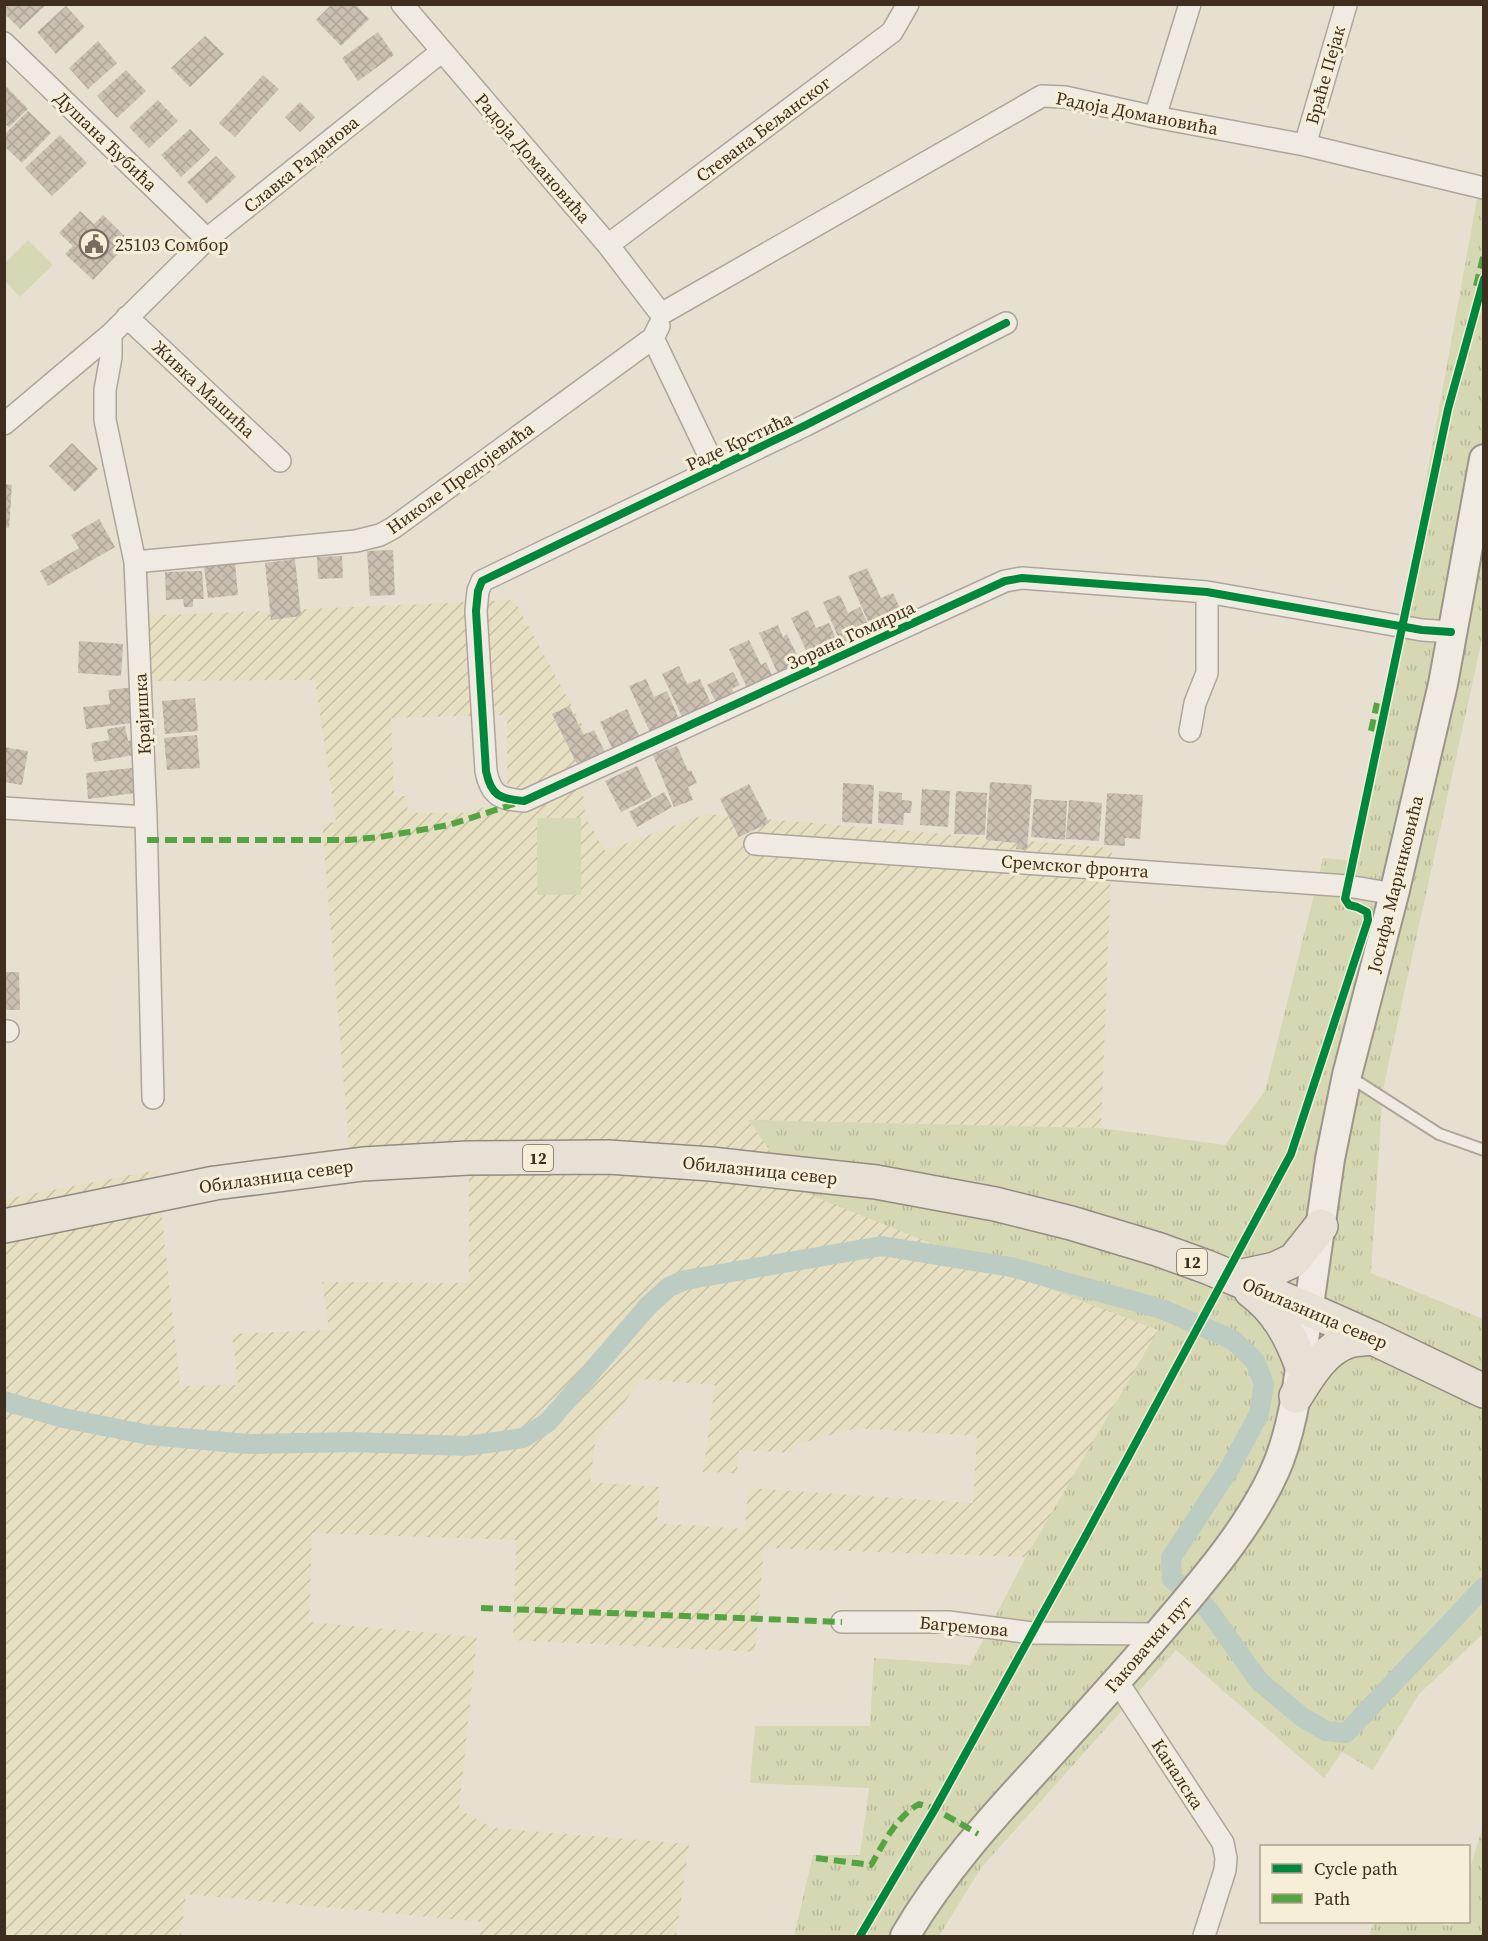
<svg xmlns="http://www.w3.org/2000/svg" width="1488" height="1941" viewBox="0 0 1488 1941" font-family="'Source Serif 4',serif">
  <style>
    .farmland { fill: url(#farmland-furrows); fill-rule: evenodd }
    .grass { fill: url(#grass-tufts) }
    .garden { fill: #d6d7b3 }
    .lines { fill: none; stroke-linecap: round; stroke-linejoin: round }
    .canal { stroke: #bcccc2; stroke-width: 20 }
    .building { fill: url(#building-cross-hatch) }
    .lane-casing { stroke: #ada599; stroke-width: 14 }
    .street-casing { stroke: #ada599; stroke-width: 24 }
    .secondary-casing { stroke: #9c958a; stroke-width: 32 }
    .primary-casing { stroke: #928b80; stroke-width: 36 }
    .lane { stroke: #efebe3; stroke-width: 10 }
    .street { stroke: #efebe3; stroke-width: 21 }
    .secondary { stroke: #efebe3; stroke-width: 28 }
    .primary { stroke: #e6e1d4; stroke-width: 33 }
    .quiet { stroke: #54a441; stroke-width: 6; stroke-dasharray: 12 6; stroke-linecap: butt }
    .cycleway-casing { stroke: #f7eed8; stroke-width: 11 }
    .cycleway { stroke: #00873e; stroke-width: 8 }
    .labels { text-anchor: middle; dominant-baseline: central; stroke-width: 6; stroke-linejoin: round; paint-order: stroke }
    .shield { fill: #f7eed8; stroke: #756857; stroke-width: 1.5 }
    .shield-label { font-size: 16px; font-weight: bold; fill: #3d2e20 }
    .street-label { font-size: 18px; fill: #3d2e20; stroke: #f7eed8 }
    .poi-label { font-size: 18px; fill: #3d2e20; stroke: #f7eed8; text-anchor: start }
  </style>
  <defs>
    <pattern id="farmland-furrows" width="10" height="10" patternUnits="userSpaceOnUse" patternTransform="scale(1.5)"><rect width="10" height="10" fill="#e6dfc2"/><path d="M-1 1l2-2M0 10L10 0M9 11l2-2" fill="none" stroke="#c6c0a6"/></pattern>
    <pattern id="grass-tufts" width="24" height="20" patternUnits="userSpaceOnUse" patternTransform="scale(1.5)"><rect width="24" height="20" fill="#d6d7b3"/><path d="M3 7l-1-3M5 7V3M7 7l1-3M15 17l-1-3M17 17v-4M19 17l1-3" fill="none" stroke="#b9b99a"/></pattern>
    <pattern id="building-cross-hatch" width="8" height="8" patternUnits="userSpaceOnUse" patternTransform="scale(1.5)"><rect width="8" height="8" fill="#cbbfb2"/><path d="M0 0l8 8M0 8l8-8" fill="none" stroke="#afa499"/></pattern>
  </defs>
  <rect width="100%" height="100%" fill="#e7e0d1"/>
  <!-- farmland -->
  <path class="farmland" d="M514 600 607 770 583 790 585 816 605 851 706 814 1112 848 1101 1128 749 1120 970 1259 1159 1330 1026 1557 764 1548 755 1652 513 1640 516 1540 312 1533 309 1622 477 1637 459 1809 492 1828 689 1844 676 1936H479L483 1922 186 1894 181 1936H5V1199L157 1170 180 1386 238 1385 232 1334 329 1330 322 1282 469 1283V1167L351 1170 322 824 336 822 315 680 150 681 143 616ZM507 715V801L461 813H407L408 796H394L391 718ZM641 1379 715 1385 703 1472 737 1473 739 1450 792 1453 797 1444 856 1428 977 1436 973 1503 748 1488 745 1529 657 1523 660 1487 590 1482 595 1443Z"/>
  <!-- grass -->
  <path class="grass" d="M1483 166V635L1383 1089 1371 1273 1483 1319V1634L1419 1694 1373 1770 1342 1752 1324 1778 1176 1650 981 1868 939 1936H794L813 1855H860L869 1788 750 1783 755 1726H870L874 1658 970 1665 1026 1557 1158 1330 970 1259 798 1190 748 1120 1101 1128 1225 1145 1265 1091 1323 858 1357 861Z
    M1483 1826V1936H1369L1374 1922H1436L1450 1926 1452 1922H1468L1469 1871Z"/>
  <!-- garden -->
  <path class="garden" d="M28 240 53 265 20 297 5 281V263Z
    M537 818H581V895H537Z"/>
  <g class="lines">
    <!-- canal -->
    <path class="canal" d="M4 1401 63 1418 149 1435 248 1444 352 1442 466 1446 523 1438 548 1422 648 1306 669 1287 685 1280 882 1246 1011 1267 1162 1309 1233 1340 1255 1361 1264 1384 1259 1414 1231 1466 1171 1558 1172 1579 1207 1608 1259 1681 1302 1717 1326 1731 1346 1733 1484 1587"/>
  </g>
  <!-- building -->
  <path class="building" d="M4 4H47L20 29 4 13Z
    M332 4H355L369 19 341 46 316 20Z
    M66 6 85 27 56 54 37 32Z
    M378 32 394 55 358 81 342 58Z
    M205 36 224 54 190 87 171 68Z
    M98 41 117 63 88 89 69 68Z
    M126 70 146 91 117 118 97 96Z
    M263 75 279 89 235 137 219 123Z
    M4 84 28 109 9 127 4 123Z
    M158 100 178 121 149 148 129 127Z
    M300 102 315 117 300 132 285 117Z
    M28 111 51 133 22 163 4 146V135Z
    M190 129 210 150 181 177 161 155Z
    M60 135 87 163 52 196 25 168Z
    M216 156 236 177 207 204 187 182Z
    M80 211 94 224 103 215 130 241 93 280 65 254 73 246 59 233Z
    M72 443 98 469 75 492 49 466Z
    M4 484 12 485 9 528 4 527Z
    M99 519 115 547 48 586 40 571 79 548 71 535Z
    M393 550 395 595 370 596 367 551Z
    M342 556 343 578 318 579 317 557Z
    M295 559 301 616 271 620 265 563Z
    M235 563 238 595 208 598 204 567Z
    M867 568 881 598 893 593 906 621 874 635 848 576Z
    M202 571 204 599H193V607H184L183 599 166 600 165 572Z
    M840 595 848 613 860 607 873 635 843 648 823 602Z
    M808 610 816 628 829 623 841 650 812 663 791 618Z
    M778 625 783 637 787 634 802 666 779 676 759 633Z
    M749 640 761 665 766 662 774 680 749 692 729 649Z
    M79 641 123 644 121 676 78 673Z
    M679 666 687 684 700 679 712 706 683 719 662 674Z
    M733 672 740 685 732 689 735 695 717 704 707 685Z
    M646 679 654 697 667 691 679 719 650 732 629 686Z
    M135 687 139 722 86 729 83 707 110 704 108 690Z
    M195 698 198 731 165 734 162 701Z
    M569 706 584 735 594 730 607 756 580 770 552 714Z
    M627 709 640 738 613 750 600 722Z
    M125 726 128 741 137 739 140 754 94 762 91 743 109 740 107 729Z
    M197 735 200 768 167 770 164 738Z
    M677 746 688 771 691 770 697 783 688 787 693 800 674 807 653 755Z
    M4 747 28 751 22 785 4 782Z
    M637 766 652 797 621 812 605 781Z
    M140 767 143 792 88 799 86 773Z
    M990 782 1032 785 1027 850 1016 849 1017 843 986 840Z
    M843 783 874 785 872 824 842 822Z
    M749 784 769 823 739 837 720 799Z
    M922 789 950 791 948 827 920 825Z
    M879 791 902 793V800L912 801 911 813H904L903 825 878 823Z
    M956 791 987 793 985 835 954 834Z
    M664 792 672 807 637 827 629 812Z
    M1107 793 1143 795 1140 839 1125 838V846L1104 845Z
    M1034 799 1067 801 1065 840 1031 837Z
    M1069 800 1102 803 1099 841 1066 839Z
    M4 972H19L20 1010H4Z"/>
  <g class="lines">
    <!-- lane casing -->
    <g class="lane-casing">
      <path id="lane" d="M1350 1077 1439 1134 1484 1150"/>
    </g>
    <!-- street casing -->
    <g class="street-casing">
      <path id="street" d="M402 4 608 245 661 314 1042 96 1065 97 1155 117 1305 145 1484 188
        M4 43 207 239
        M1155 117 1190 4
        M1305 145 1346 5
        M608 245 892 32 908 4
        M127 317 280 461
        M1006 323 806 425 482 581 478 591 476 611 486 771C491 796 500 799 524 801L1005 581 1022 578 1207 592 1422 630 1451 632
        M659 326 653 338 715 468
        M111 334V357L105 390V420L135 562 146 817 153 1098
        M4 424 111 334 207 239 441 52
        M135 562 356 541 380 535 393 528 653 338
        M1190 731 1195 703 1207 673V592
        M4 808 146 817
        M755 844 1348 886 1394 894
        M4 1031H8
        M842 1622H948L1032 1633 1158 1634
        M1117 1681 1223 1843 1226 1858 1225 1870 1204 1936"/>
    </g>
    <!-- secondary casing -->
    <g class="secondary-casing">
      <path id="secondary" d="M905 1936C942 1873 990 1820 1039 1767 1081 1721 1123 1675 1163 1628 1205 1579 1255 1521 1279 1461 1287 1440 1292 1418 1296 1396L1330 1159 1347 1075 1394 894 1443 684 1484 459"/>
    </g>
    <!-- primary casing -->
    <g class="primary-casing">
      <path id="primary" d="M4 1226 215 1183 363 1164 468 1158 608 1157 711 1164 876 1182 995 1204 1071 1223 1157 1249 1207 1267 1310 1310 1373 1338 1484 1391
        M1233 1278 1275 1269 1294 1260 1321 1226
        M1251 1291C1277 1310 1290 1335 1301 1364
        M1296 1396C1309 1375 1324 1349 1349 1341 1357 1339 1365 1339 1373 1338"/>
    </g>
    <!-- lane -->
    <use href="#lane" class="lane"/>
    <!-- street -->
    <use href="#street" class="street"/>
    <!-- secondary -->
    <use href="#secondary" class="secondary"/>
    <!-- primary -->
    <use href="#primary" class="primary"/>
    <!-- quiet -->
    <path class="quiet" d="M1476 286 1484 253
      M1371 731 1377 703
      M147 840H348L380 837 449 825 517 803
      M481 1608 842 1622
      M816 1858 871 1865C884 1843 896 1817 919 1804L935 1809 978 1834"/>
    <!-- cycleway casing -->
    <g class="cycleway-casing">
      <path id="cycleway" d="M1006 323 806 425 482 581 478 591 476 611 486 771C491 796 500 799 524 801L1005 581 1022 578 1207 592 1422 630 1451 632
        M860 1936 935 1809 1084 1539 1291 1154 1368 920 1367 912 1357 907 1349 905 1345 899 1448 409 1484 279"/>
    </g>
    <!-- cycleway -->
    <use href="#cycleway" class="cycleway"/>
  </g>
  <!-- icons -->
  <defs>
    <g id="civic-ring" transform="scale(1.5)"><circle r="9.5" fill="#f7eed8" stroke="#786c5e" stroke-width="1.5"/><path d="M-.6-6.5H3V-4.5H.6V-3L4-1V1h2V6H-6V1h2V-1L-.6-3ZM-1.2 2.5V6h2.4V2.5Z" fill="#786c5e"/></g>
  </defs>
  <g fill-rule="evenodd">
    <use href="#civic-ring" x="94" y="244"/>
  </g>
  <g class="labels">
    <!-- shield labels -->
    <g class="shield">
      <rect x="523" y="1145" width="30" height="26" rx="4.5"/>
      <rect x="1177" y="1249" width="30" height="26" rx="4.5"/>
    </g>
    <g class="shield-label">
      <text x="538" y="1158">12</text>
      <text x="1192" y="1262">12</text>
    </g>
    <!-- street labels -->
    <g class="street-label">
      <text transform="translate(1325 75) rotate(-74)">Браће Пејак</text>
      <text transform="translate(1137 113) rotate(11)">Радоја Домановића</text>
      <text transform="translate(763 129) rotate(-37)">Стевана Бељанског</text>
      <text transform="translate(106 141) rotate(44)">Душана Ћубића</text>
      <text transform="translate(533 158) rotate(49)">Радоја Домановића</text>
      <text transform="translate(301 164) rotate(-39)">Славка Раданова</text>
      <text transform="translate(204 389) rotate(43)">Живка Машића</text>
      <text transform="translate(739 441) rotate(-25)">Раде Крстића</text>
      <text transform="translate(460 478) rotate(-36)">Николе Предојевића</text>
      <text transform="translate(851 635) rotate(-25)">Зорана Гомирца</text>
      <text transform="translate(142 714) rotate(-93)">Крајишка</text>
      <text transform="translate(1075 866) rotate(4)">Сремског фронта</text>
      <text transform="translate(1395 884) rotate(-76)">Јосифа Маринковића</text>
      <text transform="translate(760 1170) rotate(6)">Обилазница север</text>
      <text transform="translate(276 1176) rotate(-8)">Обилазница север</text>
      <text transform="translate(1315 1313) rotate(23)">Обилазница север</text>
      <text transform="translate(964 1626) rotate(5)">Багремова</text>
      <text transform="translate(1148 1644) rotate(-49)">Гаковачки пут</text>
      <text transform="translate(1178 1774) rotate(57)">Каналска</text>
    </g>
    <!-- poi labels -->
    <g class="poi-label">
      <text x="115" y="244">25103 Сомбор</text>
    </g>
  </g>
  <!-- border -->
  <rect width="1488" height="1941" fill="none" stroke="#3d2e20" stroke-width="12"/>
  <!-- legend -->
  <rect x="1260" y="1845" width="210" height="78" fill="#f7eed8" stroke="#ada18e" stroke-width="1.5"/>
  <rect x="1272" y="1864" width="30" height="9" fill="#00873e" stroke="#ada18e" stroke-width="1.5"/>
  <text x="1314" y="1875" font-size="18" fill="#3d2e20">Cycle path</text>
  <rect x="1272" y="1894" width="30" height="9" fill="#54a441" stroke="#ada18e" stroke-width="1.5"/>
  <text x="1314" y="1905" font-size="18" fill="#3d2e20">Path</text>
</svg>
